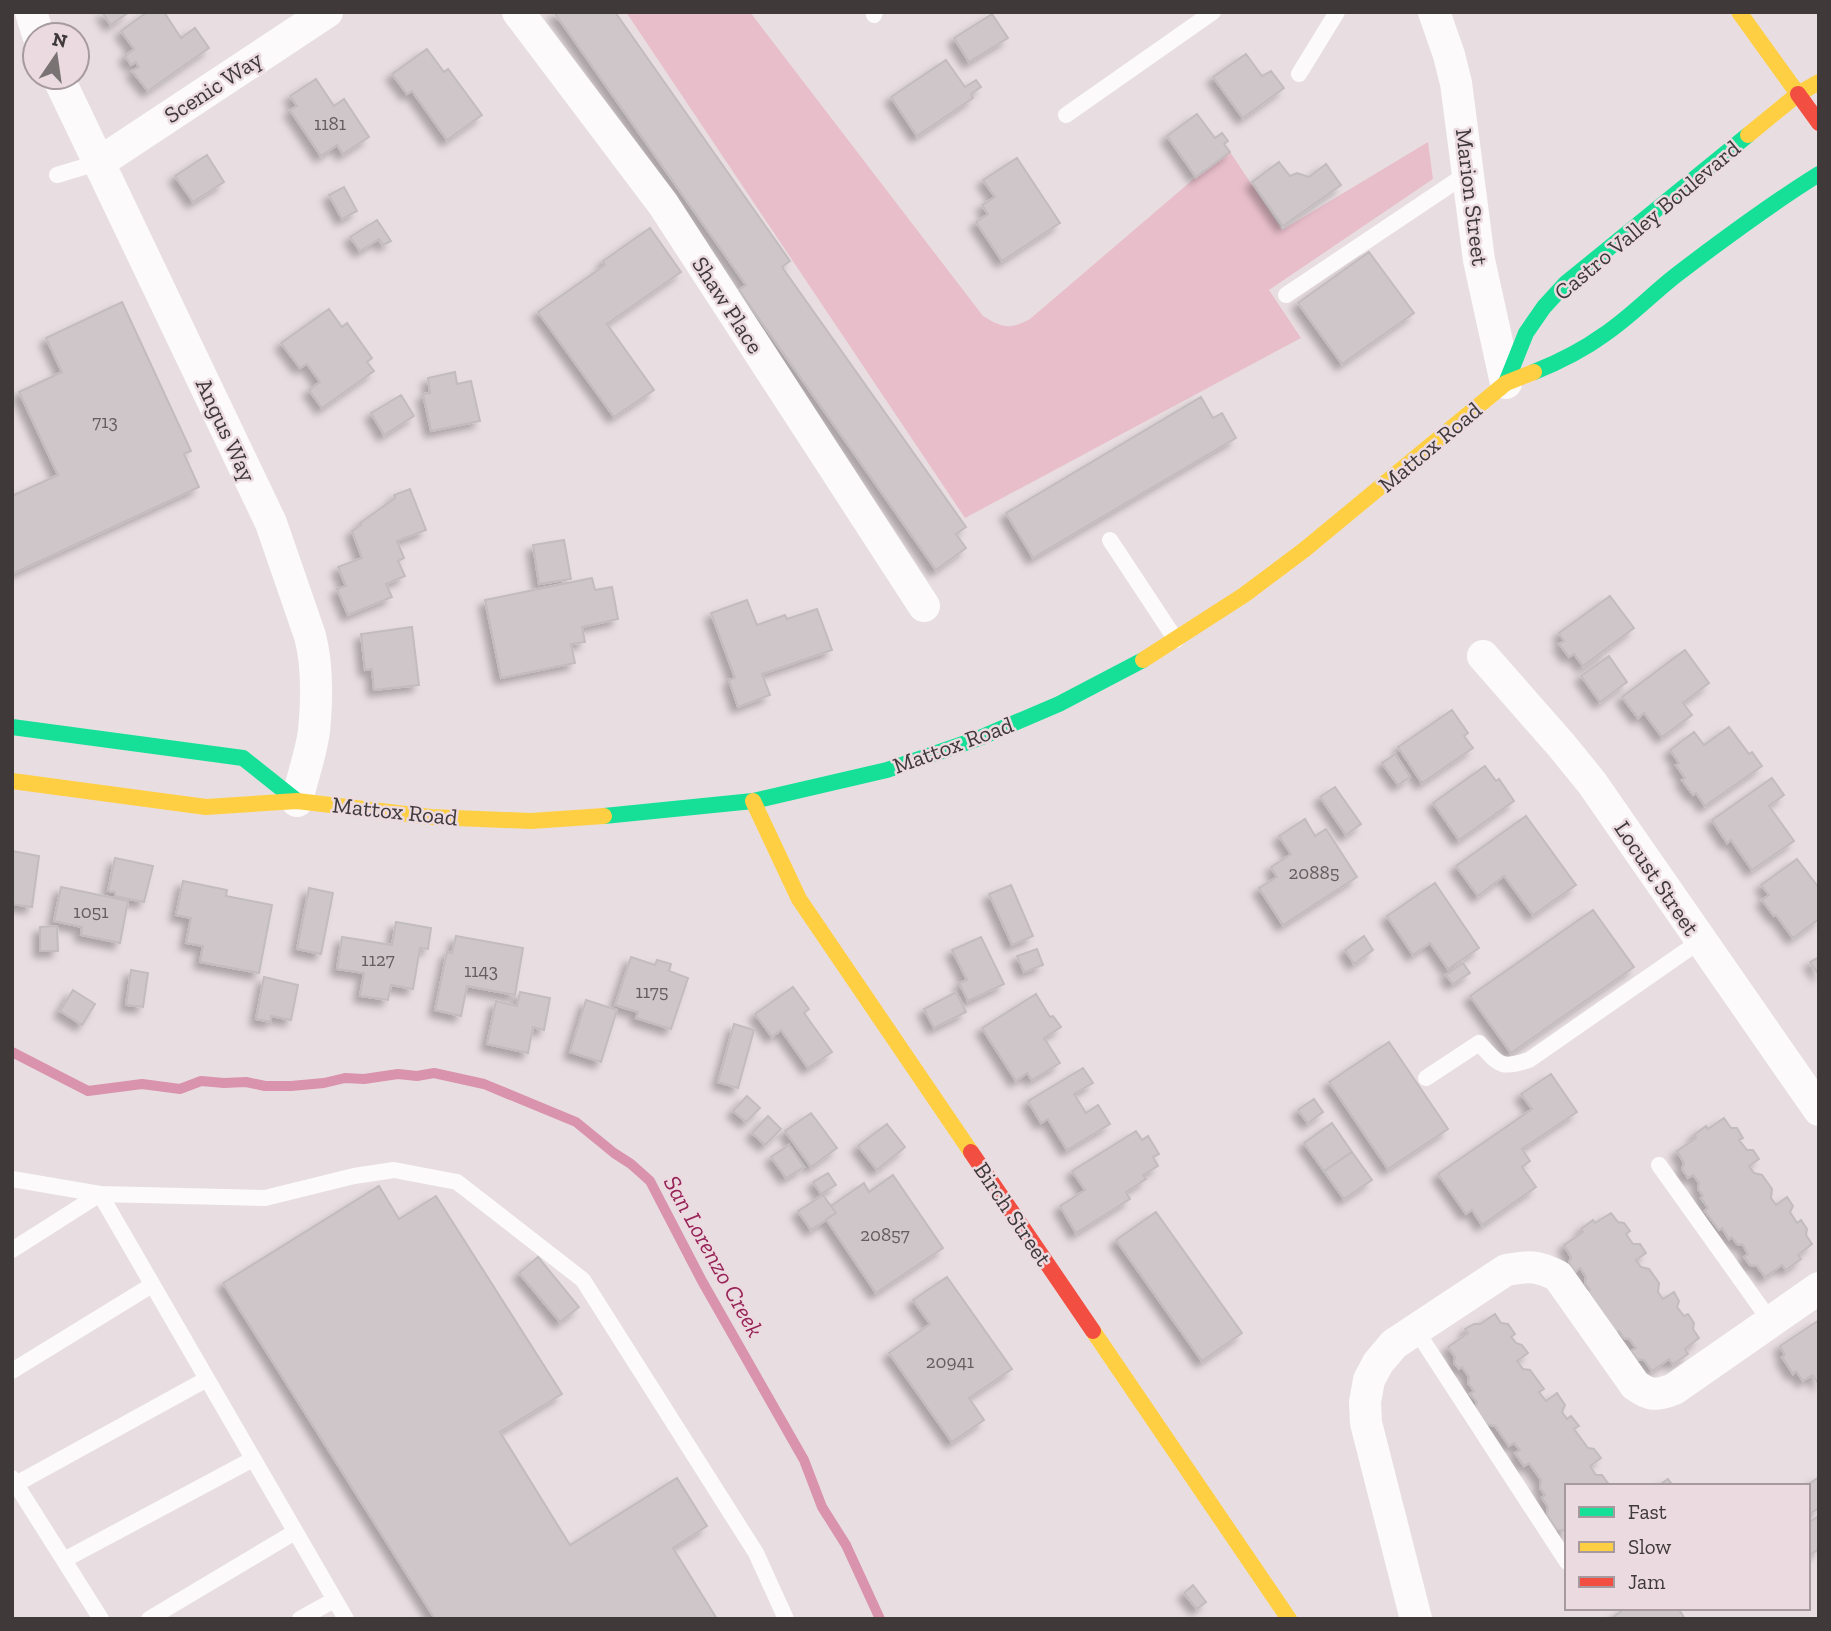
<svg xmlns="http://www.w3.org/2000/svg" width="1831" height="1631" viewBox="0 0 1831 1631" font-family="'Zilla Slab',serif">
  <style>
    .green { fill: #e8becb }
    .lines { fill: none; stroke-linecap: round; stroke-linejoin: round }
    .stream { stroke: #da93ac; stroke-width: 10 }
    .building { fill: #cec6c8; stroke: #c3bcbe; stroke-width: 2; filter: url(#shadow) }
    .lane { stroke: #fcfafa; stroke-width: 16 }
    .street { stroke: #fcfafa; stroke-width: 32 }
    .fast { stroke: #16e098; stroke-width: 16 }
    .slow { stroke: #ffcf43; stroke-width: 16 }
    .jam { stroke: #f24e42; stroke-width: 16 }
    .labels { text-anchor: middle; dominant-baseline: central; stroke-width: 5; stroke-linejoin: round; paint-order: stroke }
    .number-label { font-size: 19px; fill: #645e5f }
    .street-label { font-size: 23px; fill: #3f393a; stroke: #ebdbe0 }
    .water-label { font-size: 24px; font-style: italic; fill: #972357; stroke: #ebdbe0 }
  </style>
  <defs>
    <filter id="shadow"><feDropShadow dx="-6" dy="6" stdDeviation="3.5" flood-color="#0004"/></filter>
  </defs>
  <rect width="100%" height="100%" fill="#e8dee1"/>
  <!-- green -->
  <path class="green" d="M626 12H750L983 316C1003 328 1009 330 1030 319L1196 177 1230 152 1282 230 1428 142 1433 179 1269 290 1301 338 965 518Z"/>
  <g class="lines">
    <!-- stream -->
    <path class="stream" d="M12 1052 88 1091 142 1084 180 1089 201 1081 224 1083 246 1082 265 1086H291L324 1083 345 1078 364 1079 398 1074 417 1076 434 1073 484 1084 576 1122 614 1153 631 1164 650 1181 702 1281 804 1460 822 1507 846 1545 880 1619"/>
  </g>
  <!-- building -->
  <path class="building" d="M102 12H129L111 25Z
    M147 12H164L181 38 195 28 209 48 148 91 132 71 139 67 136 62 131 65 125 56 134 49 121 31Z
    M554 12H615L790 261 782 267 966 527 956 534 966 548 936 570 739 290 746 285Z
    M992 14 1008 38 969 62 954 38Z
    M427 49 444 72 448 69 482 115 447 140 412 91 407 94 392 74Z
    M1246 54 1262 76 1271 71 1284 88 1243 118 1213 77Z
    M946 60 965 87 976 80 981 87 971 94 973 98 917 136 891 97Z
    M316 79 334 106 344 99 369 137 343 154 337 145 321 156 290 110 297 106 290 96Z
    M1197 114 1215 138 1222 133 1228 141 1224 144 1230 152 1196 177 1167 136Z
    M207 155 224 182 193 202 175 176Z
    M1017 158 1060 223 1002 261 976 222 988 214 982 205 995 197 983 180Z
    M1279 162 1290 176 1297 173 1309 177 1326 164 1341 185 1283 226 1252 182Z
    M344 187 357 211 342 219 329 195Z
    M377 220 391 241 383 245 379 239 360 251 350 237Z
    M650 228 681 272 607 324 654 390 614 417 538 312 605 265 603 261Z
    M1369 252 1414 313 1342 364 1298 303Z
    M122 302 191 451 184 454 199 487 12 574V496L58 475 19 392 62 372 46 338Z
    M329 309 342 327 347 323 372 358 367 362 374 371 322 408 309 390 320 382 307 364 300 368 281 343Z
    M455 372 457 384 471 381 480 421 431 431 423 394 430 393 428 378Z
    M401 395 414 416 384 435 371 413Z
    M1201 397 1213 418 1222 413 1236 438 1033 558 1006 513Z
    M410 489 426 530 397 541 404 558 398 561 405 576 386 584 392 597 348 615 337 589 346 586 338 567 362 558 352 531 361 525 360 523 395 498 394 495Z
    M564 540 571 579 539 584 533 545Z
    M592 578 595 590 612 587 618 619 582 627 585 642 571 644 575 663 501 678 485 600Z
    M1610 596 1634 628 1583 666 1574 654 1569 657 1559 644 1564 641 1559 633Z
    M747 600 757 625 785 615 787 619 817 609 832 650 762 674 770 695 738 707 729 680 735 678 711 613Z
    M412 627 419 685 374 690 372 669 365 670 361 634Z
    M1685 650 1709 683 1683 703 1692 715 1662 737 1644 713 1638 718 1622 697Z
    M1609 656 1627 682 1600 702 1581 676Z
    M1452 710 1468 733 1464 736 1473 748 1422 783 1398 747Z
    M1729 727 1749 754 1752 752 1762 766 1705 806 1696 793 1693 795 1682 780 1685 778 1676 765 1679 763 1670 750 1694 732 1704 745Z
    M1395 754 1410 777 1398 785 1382 763Z
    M1485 766 1496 781 1499 779 1514 801 1459 840 1433 803Z
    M1772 778 1784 795 1769 806 1794 841 1752 870 1731 840 1727 843 1712 820Z
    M1335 787 1361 824 1346 835 1320 797Z
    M1526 816 1576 885 1533 915 1504 876 1478 896 1456 866Z
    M1305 819 1315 836 1326 829 1357 877 1283 925 1259 888 1277 877 1271 867 1291 854 1279 836Z
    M12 851 39 856 32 907 12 904Z
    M115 858 153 866 144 902 115 896V892L108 891Z
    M1797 859 1819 888V919L1793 938 1776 915 1774 916 1762 900 1769 895 1761 885Z
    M183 881 227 890 226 896 272 905 259 973 200 962 203 946 186 943 191 918 176 915Z
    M1435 883 1479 948 1448 969 1430 943 1413 955 1387 916Z
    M1011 885 1033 936 1012 945 989 894Z
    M61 887 128 901 120 943 81 935 82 927 54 921Z
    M309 888 333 893 321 954 297 949Z
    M1593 910 1634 967 1511 1053 1470 996Z
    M396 922 431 928 428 949 420 948 413 989 391 985 388 1000 360 996 364 973 337 969 342 937 392 945Z
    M57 926 58 951H40V927Z
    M456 936 523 948 515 995 467 986 461 1016 435 1010 447 952 452 953Z
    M1364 936 1373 950 1354 964 1345 950Z
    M981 937 1004 984 968 1001 959 983 967 980 952 950Z
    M1037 949 1043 965 1024 972 1017 956Z
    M631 957 655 965 657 960 671 964 669 971 688 978 671 1029 636 1018 638 1012 615 1005Z
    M1819 957V975L1810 962Z
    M1463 963 1470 973 1453 984 1446 975Z
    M131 970 148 973 143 1007 126 1005Z
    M264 977 298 985 291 1020 271 1016V1022L256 1019Z
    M793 987 809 1009 804 1013 832 1052 808 1068 781 1030 772 1037 755 1014Z
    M73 990 95 1004 82 1025 60 1011Z
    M520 992 550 998 544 1030 533 1027 528 1053 487 1044 496 1001 517 1006Z
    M956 992 966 1012 934 1028 924 1009Z
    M1036 994 1050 1017 1053 1016 1061 1027 1044 1038 1060 1063 1032 1080 1027 1073 1016 1081 982 1028Z
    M586 1000 617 1010 601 1062 570 1052Z
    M734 1024 754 1030 738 1088 718 1082Z
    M1389 1042 1448 1129 1388 1169 1329 1082Z
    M1083 1068 1093 1083 1074 1094 1086 1113 1098 1105 1110 1124 1067 1150 1048 1119 1041 1123 1028 1101Z
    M1551 1074 1577 1112 1522 1149 1530 1161 1522 1167 1536 1187 1482 1225 1472 1210 1466 1214 1438 1174 1532 1109 1521 1094Z
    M747 1096 760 1108 746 1122 733 1111Z
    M1314 1099 1323 1112 1308 1123 1298 1110Z
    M811 1113 837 1148 811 1167 785 1131Z
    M768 1116 781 1129 765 1145 752 1133Z
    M1724 1118 1731 1128H1737L1743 1138 1739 1140 1747 1150H1753L1759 1159 1749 1166 1754 1173 1762 1175 1772 1189 1771 1198 1776 1205 1787 1197 1793 1206 1790 1212 1797 1223 1801 1220 1807 1229 1806 1235 1812 1244 1798 1255 1801 1259 1786 1270 1782 1265 1765 1277 1757 1266 1750 1265 1744 1257 1748 1254 1743 1245 1737 1244 1732 1237 1729 1239 1722 1228 1719 1230 1705 1211 1708 1208 1701 1198 1703 1196 1698 1189 1699 1183 1693 1175 1688 1178 1682 1169 1684 1163 1677 1151 1696 1138 1694 1135 1706 1126 1708 1129Z
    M1332 1123 1352 1152 1324 1171 1304 1143Z
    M887 1124 905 1147 877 1170 858 1146Z
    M1136 1131 1142 1140 1148 1136 1159 1154 1153 1157 1158 1166 1143 1175 1146 1179 1126 1192 1130 1199 1076 1233 1060 1206 1085 1190 1072 1171Z
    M789 1145 804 1167 786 1178 771 1157Z
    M1352 1152 1372 1180 1344 1199 1324 1171Z
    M828 1173 836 1185 821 1194 813 1182Z
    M893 1175 943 1248 876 1293 826 1219 836 1213 831 1206 864 1183 869 1192Z
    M379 1186 399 1219 436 1196 562 1394 500 1432 570 1545 677 1478 707 1526 673 1548 717 1619H435L223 1283Z
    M823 1195 836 1213 811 1230 798 1211Z
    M1156 1212 1242 1333 1202 1361 1116 1240Z
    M1611 1213 1618 1222 1624 1223 1630 1231 1626 1234 1633 1244H1640L1646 1253 1636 1260 1641 1267 1649 1269 1659 1283 1658 1292 1663 1299 1674 1292 1679 1301 1677 1307 1684 1316 1688 1314 1694 1323 1693 1329 1699 1338 1685 1349 1688 1354 1673 1364 1669 1359 1652 1371 1644 1360 1637 1359 1631 1351 1636 1348 1629 1339 1624 1338 1619 1331 1616 1333 1588 1292 1590 1290 1585 1283 1586 1277 1580 1268 1575 1272 1569 1263 1571 1257 1564 1245 1583 1232 1581 1229 1593 1220 1595 1223Z
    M538 1257 579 1307 560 1322 519 1273Z
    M947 1277 1012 1369 969 1398 984 1420 952 1442 889 1353 930 1324 913 1300Z
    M1495 1314 1501 1323 1508 1324 1515 1334 1511 1337 1516 1343 1522 1345 1528 1353 1517 1361 1523 1369 1530 1370 1544 1389 1539 1392 1546 1401 1557 1393 1565 1405 1562 1412 1567 1419 1571 1416 1579 1426 1574 1429 1588 1448 1594 1449 1601 1458 1590 1466 1596 1475H1602L1610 1486H1567V1535L1563 1530H1557L1547 1515 1548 1507 1542 1498 1545 1495 1540 1488 1541 1480 1529 1463 1524 1466 1515 1453 1520 1450 1514 1443 1509 1446 1495 1426 1486 1424 1475 1409 1477 1402 1470 1394 1474 1391 1468 1383 1469 1377 1462 1367 1459 1369 1454 1363 1455 1357 1448 1347 1468 1333 1465 1329 1474 1324H1480Z
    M1819 1320V1384L1812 1375 1803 1381 1796 1371 1793 1374 1782 1357 1785 1355 1780 1346Z
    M1819 1477V1508L1808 1515V1486H1806Z
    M1668 1479 1673 1486H1658Z
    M1817 1517 1819 1520V1549L1810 1555 1808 1553V1523Z
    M1193 1585 1206 1602 1197 1609 1184 1593Z
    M1625 1608H1678L1685 1619H1611Z"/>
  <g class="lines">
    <!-- lane -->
    <path class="lane" d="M874 15 875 12
      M1299 74 1337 12
      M1066 115 1213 12
      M57 175 100 162
      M1286 295 1468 173
      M1110 540 1176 640
      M1426 1078 1479 1043C1499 1064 1499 1070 1529 1060L1700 941
      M1659 1165 1771 1322
      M12 1179 100 1194 346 1619
      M12 1250 100 1194 265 1198 354 1176 394 1170 457 1182 583 1280 756 1553 786 1619
      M1416 1330 1567 1562
      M12 1371 152 1285
      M12 1478 101 1619
      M16 1484 207 1379
      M64 1560 253 1459
      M149 1619 295 1532
      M300 1619 334 1600"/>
    <!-- street -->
    <path class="street" d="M31 12 38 35
      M518 12 663 204 924 606
      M1434 12 1449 55 1456 83 1479 260 1506 383
      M58 77 271 523 310 636C318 666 317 700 314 731 311 754 302 778 297 801
      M100 162 327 12
      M1483 656 1562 746 1592 783 1819 1110
      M1416 1619 1366 1423 1365 1402 1369 1380 1378 1363 1394 1344 1506 1270C1530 1266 1536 1265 1558 1276L1635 1385C1650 1396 1656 1396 1674 1389L1819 1288"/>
    <!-- fast -->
    <path class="fast" d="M1534 372C1559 362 1583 350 1605 334 1630 317 1651 295 1675 276 1722 240 1769 205 1819 174
      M1506 383 1526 333 1544 307 1566 283 1748 135
      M12 727 243 758 297 801
      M604 816 753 801 887 770 977 739 1059 704 1143 660"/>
    <!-- slow -->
    <path class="slow" d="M1739 12 1798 94
      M1748 135 1798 94 1819 82
      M1143 660 1244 595 1304 550 1506 383 1534 372
      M12 781 206 807 297 801 431 817 531 821 604 816
      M753 801 799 899 971 1152
      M1093 1331 1289 1619"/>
    <!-- jam -->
    <path class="jam" d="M1798 94 1819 123
      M971 1152 1093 1331"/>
  </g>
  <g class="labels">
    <!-- number labels -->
    <g class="number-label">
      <text x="330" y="123">1181</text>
      <text x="105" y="421">713</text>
      <text x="1314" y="872">20885</text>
      <text x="91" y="911">1051</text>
      <text x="378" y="959">1127</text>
      <text x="481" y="970">1143</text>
      <text x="652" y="991">1175</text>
      <text x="885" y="1234">20857</text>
      <text x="950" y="1361">20941</text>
    </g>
    <!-- street labels -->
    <g class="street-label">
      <text transform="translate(213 87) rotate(-33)">Scenic Way</text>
      <text transform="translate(1472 197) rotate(83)">Marion Street</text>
      <text transform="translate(1647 220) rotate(-40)">Castro Valley Boulevard</text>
      <text transform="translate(728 305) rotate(57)">Shaw Place</text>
      <text transform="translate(226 430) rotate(65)">Angus Way</text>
      <text transform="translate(1430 447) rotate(-40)">Mattox Road</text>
      <text transform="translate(953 745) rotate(-20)">Mattox Road</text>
      <text transform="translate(395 811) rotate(6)">Mattox Road</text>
      <text transform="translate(1657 878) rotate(56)">Locust Street</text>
      <text transform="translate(1013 1214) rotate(56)">Birch Street</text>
    </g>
    <!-- water labels -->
    <g class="water-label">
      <text transform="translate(714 1256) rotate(61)">San Lorenzo Creek</text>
    </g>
  </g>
  <!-- border -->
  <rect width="1831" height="1631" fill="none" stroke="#3f393a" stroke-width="28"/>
  <!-- legend -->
  <rect x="1565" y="1484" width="245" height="126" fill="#ebdbe0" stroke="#a69a9e" stroke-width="2"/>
  <rect x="1579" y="1507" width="35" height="10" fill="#16e098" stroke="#a69a9e" stroke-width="2"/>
  <text x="1628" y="1519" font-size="21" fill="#3f393a">Fast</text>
  <rect x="1579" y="1542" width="35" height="10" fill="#ffcf43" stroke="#a69a9e" stroke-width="2"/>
  <text x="1628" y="1554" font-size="21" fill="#3f393a">Slow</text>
  <rect x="1579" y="1577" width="35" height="10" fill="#f24e42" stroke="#a69a9e" stroke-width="2"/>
  <text x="1628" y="1589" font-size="21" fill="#3f393a">Jam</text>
  <!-- north arrow -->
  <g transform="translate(56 56) rotate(13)"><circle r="33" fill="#ebdbe0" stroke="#a69a9e" stroke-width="2"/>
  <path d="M0-5L12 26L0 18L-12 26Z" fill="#7a7374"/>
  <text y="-10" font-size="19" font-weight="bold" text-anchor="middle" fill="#3f393a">N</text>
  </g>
</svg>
